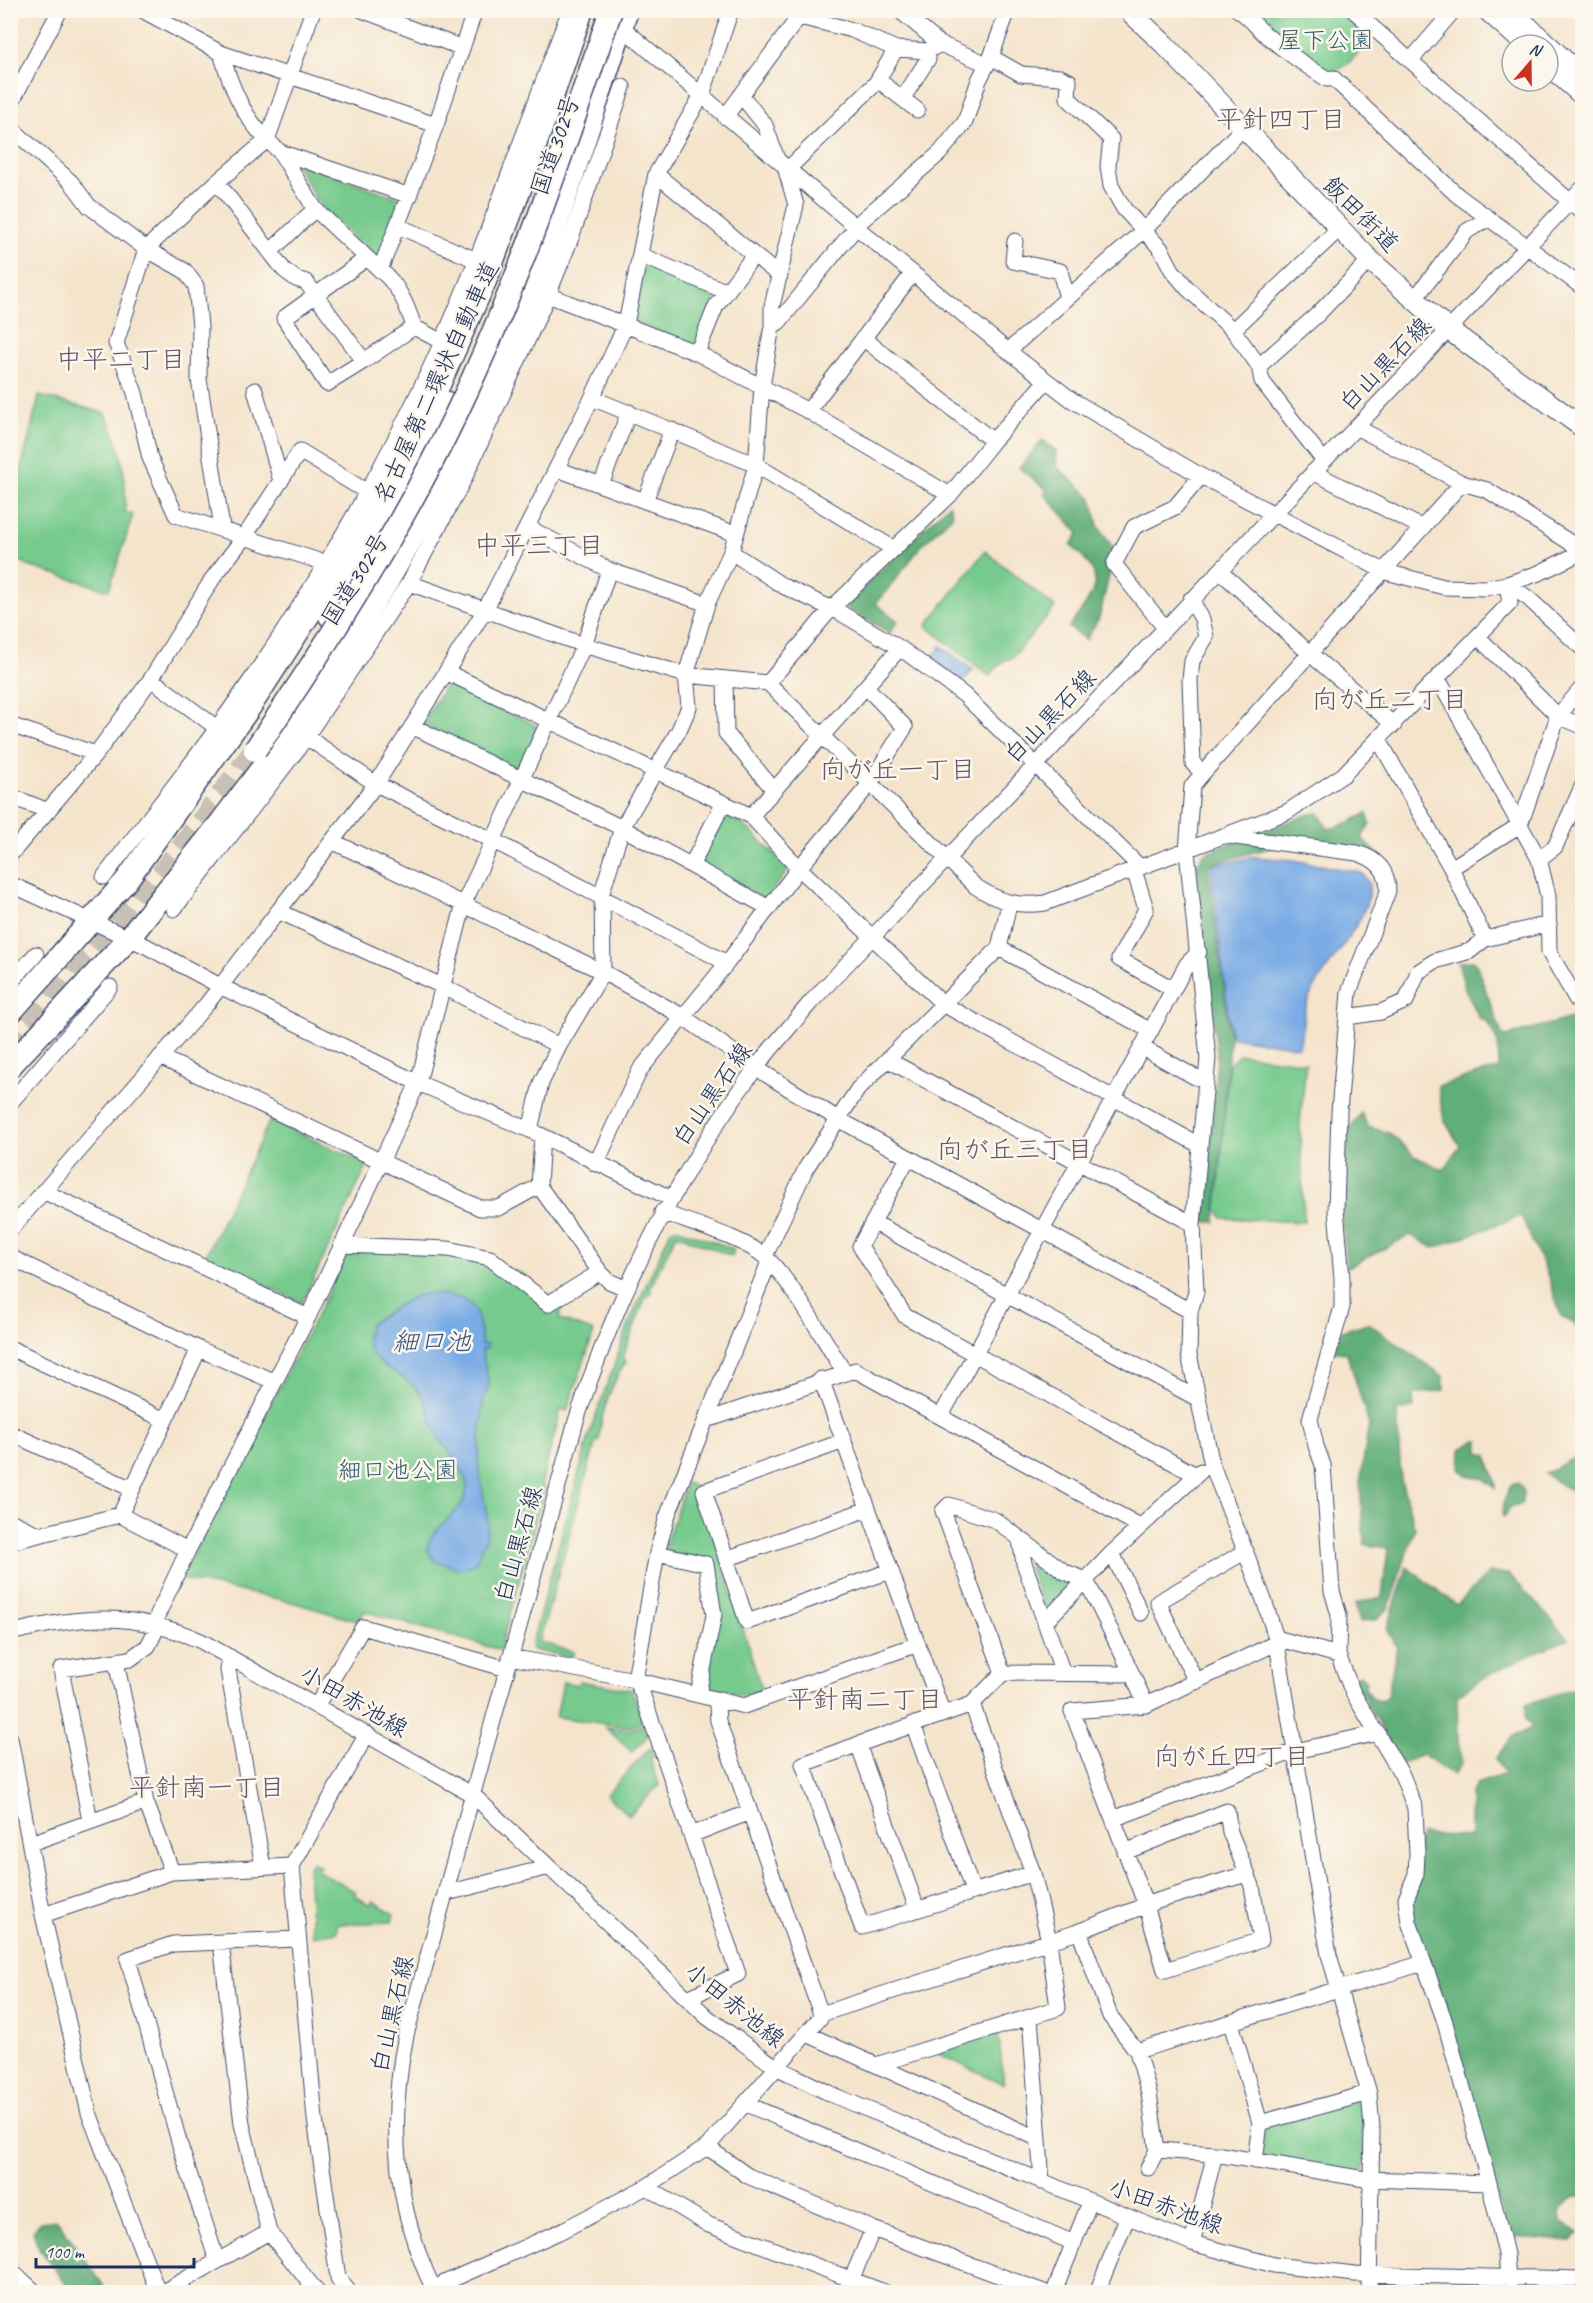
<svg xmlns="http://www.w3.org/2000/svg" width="1593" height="2303" viewBox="0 0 1593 2303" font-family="Caveat,'Klee One',sans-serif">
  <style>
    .green { fill: #76ca8d; stroke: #487c76; stroke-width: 1.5 }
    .forest { fill: #60ae78; stroke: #3e6e6b; stroke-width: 1.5 }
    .water { fill: #79abe5; stroke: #4a6da2; stroke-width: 1.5 }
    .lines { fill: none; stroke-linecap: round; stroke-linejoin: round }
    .highway-tunnel { stroke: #c9c0b6; stroke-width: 22; stroke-dasharray: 22 11; stroke-linecap: butt }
    .minor-casing { stroke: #3c4a6e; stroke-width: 17 }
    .major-casing { stroke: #3c4a6e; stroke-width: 22 }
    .highway-casing { stroke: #3c4a6e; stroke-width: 25 }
    .minor { stroke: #fff; stroke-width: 15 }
    .major { stroke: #fff; stroke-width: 20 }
    .highway { stroke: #fff; stroke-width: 22 }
    .highway-bridge-casing { stroke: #3c4a6e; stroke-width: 25; stroke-linecap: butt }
    .highway-bridge { stroke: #fff; stroke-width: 22 }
    .labels { text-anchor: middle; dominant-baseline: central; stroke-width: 5; stroke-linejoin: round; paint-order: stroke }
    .park-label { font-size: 24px; fill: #365e6c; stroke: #fbf7ec }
    .street-label { font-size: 24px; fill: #1b2f5e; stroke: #fbf7ec }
    .neighbourhood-label { font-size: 26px; fill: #65566c; stroke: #fbf7ec }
    .water-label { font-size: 26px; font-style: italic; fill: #375486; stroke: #fbf7ec }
  </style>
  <rect width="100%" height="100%" fill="#fbf7ec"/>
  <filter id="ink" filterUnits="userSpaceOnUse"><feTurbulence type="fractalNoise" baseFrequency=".0167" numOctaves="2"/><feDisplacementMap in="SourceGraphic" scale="12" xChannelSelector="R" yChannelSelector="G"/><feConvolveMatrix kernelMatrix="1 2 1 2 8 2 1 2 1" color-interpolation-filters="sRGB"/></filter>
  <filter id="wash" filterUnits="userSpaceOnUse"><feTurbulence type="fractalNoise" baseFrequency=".008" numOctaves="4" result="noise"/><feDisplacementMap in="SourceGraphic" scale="24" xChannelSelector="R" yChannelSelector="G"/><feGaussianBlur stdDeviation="1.35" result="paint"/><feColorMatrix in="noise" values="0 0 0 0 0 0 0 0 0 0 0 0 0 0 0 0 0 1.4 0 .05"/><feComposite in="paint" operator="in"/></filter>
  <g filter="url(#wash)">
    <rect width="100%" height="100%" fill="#f5e4cc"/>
    <!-- green -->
    <path class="green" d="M1244 11H1347L1372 33V37C1359 51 1343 77 1321 72Z
      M295 162 402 199 378 261 320 206Z
      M645 262 719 293 694 347 632 321Z
      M39 396 105 413C121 443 127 478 125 512L133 515 109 590 28 566 27 564 11 558V511Z
      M985 551 1055 607 1011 659 1004 660 989 676 926 626Z
      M451 684 535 725 537 730 517 770 421 725 445 686Z
      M724 815 744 825 787 866 788 871 766 897 762 898 699 864Z
      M1239 1054 1306 1063 1300 1124 1304 1222 1222 1218 1217 1209 1229 1065Z
      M270 1120 368 1164 302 1303 205 1257Z
      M676 1228 734 1249 732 1256 676 1234 650 1289 651 1293 645 1299 623 1356 626 1362C611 1383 600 1416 599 1441H596L539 1642 574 1652 572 1658 533 1650 531 1646 591 1429 630 1321 671 1230Z
      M350 1250 439 1252 486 1262 523 1274 546 1295 564 1299 559 1319 594 1332 567 1411 561 1409 541 1485 545 1487 500 1650 364 1611 360 1622 288 1601 181 1579Z
      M686 1483 700 1488 762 1691 744 1695 705 1687 717 1613 708 1561 668 1552 665 1546Z
      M1034 1556 1074 1580 1075 1588 1052 1611 1044 1609 1027 1562Z
      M579 1681 632 1690 643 1722 629 1727 556 1717 563 1682 578 1685Z
      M644 1725 648 1736 632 1752 605 1727 629 1730Z
      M650 1748 655 1756 650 1758 659 1785 629 1816 606 1795Z
      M312 1862 320 1866 318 1871 356 1892 354 1895 370 1905 373 1901 394 1914 392 1922 337 1924V1932L312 1936 308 1868Z
      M998 2031 1004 2084 934 2052Z
      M1358 2100 1362 2104 1364 2170 1360 2173 1263 2159V2128Z"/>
    <!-- forest -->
    <path class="forest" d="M1043 440 1057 452 1056 466 1092 498 1098 526 1115 551 1099 618 1086 640 1069 627C1079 613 1101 590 1093 571 1089 562 1078 552 1071 545L1079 533 1044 494 1047 490 1019 468Z
      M949 504 953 515 923 544 876 604 898 621 890 633 847 609 846 604Z
      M1319 813 1328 829C1340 827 1357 819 1367 813L1370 824 1363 835V840L1383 858 1382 862 1298 840 1208 865 1230 1037 1215 1222H1204L1217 1054 1196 865 1205 853 1309 814Z
      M1475 961 1503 1037 1582 1015V1329L1561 1316 1550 1281 1521 1216 1434 1248 1410 1235 1346 1268 1341 1205 1342 1139 1361 1113 1368 1127 1389 1133 1416 1157 1444 1170 1460 1146 1444 1120 1438 1086 1499 1068 1498 1043 1487 1021 1480 1019 1465 989 1458 962Z
      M1368 1323 1443 1376 1445 1390 1413 1394 1414 1408 1397 1411 1401 1480 1415 1529 1388 1609 1376 1620 1360 1622 1355 1604 1382 1597 1388 1548 1364 1544 1360 1482 1369 1424 1347 1353 1330 1351 1342 1331Z
      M1475 1441H1479V1453L1488 1455C1488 1467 1497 1476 1495 1488L1483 1478 1466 1475 1460 1469 1461 1449Z
      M1582 1453V1498L1545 1474Z
      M1518 1483 1523 1490 1522 1503 1511 1507 1504 1517 1502 1514 1503 1504 1511 1485Z
      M1407 1567 1457 1605 1489 1573 1509 1574 1569 1639C1530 1655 1491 1670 1457 1696L1458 1742 1462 1763 1453 1775 1422 1754 1401 1764 1353 1678 1360 1675 1366 1680V1690L1374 1699 1381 1701 1387 1696 1397 1647 1387 1629Z
      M1582 1686V2195L1571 2199 1560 2212 1561 2223 1579 2232 1572 2241 1509 2237 1414 1923 1410 1900 1421 1834 1471 1837V1794L1476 1784 1505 1774 1495 1759 1512 1737 1533 1727 1526 1719V1704Z
      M57 2220 101 2282 106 2292H72L39 2248 33 2232 40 2222Z"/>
    <!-- water -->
    <path class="water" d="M941 646 973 670 963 682 932 658Z
      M1254 857 1293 860 1362 873 1369 883C1375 918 1316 972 1306 1006 1303 1019 1302 1034 1299 1047L1231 1037 1211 867 1213 865Z
      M424 1294C465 1293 481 1301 481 1344H487V1349H481L489 1384 483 1401 478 1464 488 1523 486 1539 475 1564 461 1569 435 1561 427 1550C430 1522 472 1514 466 1481 462 1465 445 1449 437 1434 429 1417 428 1399 413 1385 400 1373 378 1366 370 1351 365 1342 367 1333 370 1324L412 1297Z"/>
  </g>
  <g filter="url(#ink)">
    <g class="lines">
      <!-- highway-tunnel -->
      <path class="highway-tunnel" d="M10 1050 162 873 255 750"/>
      <!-- minor casing -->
      <g class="minor-casing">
        <path id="minor" d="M142 10 221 53 436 125
          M362 10 462 48
          M787 10 800 17 852 30 896 49 928 51 940 44
          M899 10 940 44 987 64
          M1238 10C1250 17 1256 27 1266 35 1286 52 1306 66 1327 79L1333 78 1457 195 1582 287
          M1353 10 1582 212
          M617 23 856 227 1008 351 1072 400 1201 476 1386 572 1444 587 1485 588 1507 584 1539 573 1582 552
          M221 53C231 86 242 115 267 140L313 10
          M991 57 1021 74 1060 77 1069 81 1068 98 1111 139 1108 166 1111 186 1124 209 1161 249 1172 270 1188 289 1233 330
          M1411 60 1454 10
          M878 80 917 110
          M741 95 765 125 777 159
          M903 98 928 59V51
          M10 105 60 10
          M725 117 804 10
          M10 127 71 182 89 206 146 249 116 343 135 393 150 458 176 515 325 563
          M280 152 410 196
          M788 169 876 83 896 49
          M656 174 754 255 716 306 697 353
          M217 182 284 270 296 279 306 282 364 361 414 327 442 342
          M398 226 476 260
          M1015 241 1013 261 1060 271 1067 298
          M270 252 315 209
          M640 255 727 292
          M754 255 780 276
          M380 270C398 284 407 305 414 327
          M548 295 697 353 808 411 950 495
          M1414 300 1467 231 1489 218
          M772 326V306L796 205 785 167
          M863 338 993 441
          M1008 351 1144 230 1243 128
          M364 361 327 384 284 318 367 258
          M1259 366 1318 314 1370 260
          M255 390 281 481
          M592 398 756 465 894 549
          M808 411 913 273
          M1356 427 1462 483 1487 490 1582 550
          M1324 461 1262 381 1259 366 1233 330 1338 230
          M557 469 736 534
          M1313 472 1423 528
          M601 485 629 412
          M645 501 672 430
          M527 527 609 570 707 604
          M222 528 199 379 200 326 196 286 185 271 146 249 217 182 267 140 280 152 315 209 380 270 436 125 475 10
          M731 552 783 586 839 612 900 648 964 695 1140 867
          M1220 571 1309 653 1394 725
          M409 583 584 645 686 675 768 683 975 886C999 902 1017 907 1045 903L1287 812 1343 775 1510 603 1507 584
          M1507 584 1528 598 1582 648
          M1191 599 1202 619 1206 637 1192 661 1190 680 1193 764 1203 773 1192 786 1187 851 1208 1058 1193 1224 1196 1292 1190 1311 1189 1354 1212 1465 1264 1600 1276 1638 1329 1955 1369 2093 1372 2128 1369 2292
          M1165 628 1114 564 1134 527 1175 507 1201 476
          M446 672 751 816 799 868 943 1004 1199 1145
          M151 679 217 728
          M725 679 726 733 774 790
          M1438 679 1539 859 1548 896 1549 952 1578 1002H1582
          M768 683 831 609 950 495 993 441 1046 381
          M1582 688 1558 716 1582 726
          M10 725 96 754
          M412 726 622 828 769 908
          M305 736 376 784 494 841 727 963
          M1379 740 1451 868 1485 939
          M1203 773 1462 483
          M10 796 48 811
          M751 816 900 648
          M1228 836 1357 853C1377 859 1388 870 1388 891L1349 992 1339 1112 1336 1210 1342 1278V1307L1310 1419 1316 1446 1323 1465 1332 1591 1339 1615 1338 1655
          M332 841 603 972 682 1016 756 1068 838 1119 1190 1311
          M10 855 96 754 151 679 213 578 245 536 300 451 367 492
          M1539 859 1555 847 1582 787
          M692 864 723 804
          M1451 868 1520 825 1558 716 1479 638
          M1134 870 1146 909 1119 959 1173 989
          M104 877C141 827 181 779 217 728 286 633 349 531 402 426 469 296 515 156 566 20
          M10 884 146 946 220 986 418 1083 530 1130 670 1198
          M174 909 297 750 409 583 464 479 548 295 571 238 623 87
          M278 911 442 986 559 1046
          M999 948 1151 1031
          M10 983 36 954
          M1347 1017 1381 1012 1406 1001 1418 972 1435 961 1470 951 1485 939 1549 924
          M1141 1047 1195 1077 1206 1079
          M160 1057 480 1208H499L539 1186
          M888 1060 1193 1224
          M10 1103 110 987
          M530 1130 541 1083 559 1046 603 972 602 892 622 828 679 730 689 707 686 675 707 604 731 552 756 465 762 387 772 326 779 322 861 221 940 153 965 122 979 80 991 57 1008 10
          M542 1136 539 1186 600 1272 609 1281 625 1288
          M908 1158 860 1246 905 1316 1194 1474
          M596 1164 640 1070 727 963 799 868 869 785 905 727 867 688
          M43 1191 308 1317
          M662 1212C689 1223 743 1238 764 1256 791 1279 824 1341 845 1373
          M873 1222 1198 1399
          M10 1230 206 1005 376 784 485 610 592 398 626 324 656 174 702 95 731 10
          M341 1245 448 1249 490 1258 548 1304 600 1272
          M765 1256 806 1168 858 1089 999 948 1009 904
          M10 1257 199 1349 273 1381
          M10 1348 165 1420
          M821 1379 943 1714
          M707 1415 713 1418 855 1370 1140 1526
          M941 1416 1187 964 1199 952
          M10 1433 132 1489
          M844 1441 704 1491 747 1622 890 1571
          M120 1515 188 1550
          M10 1521 38 1534
          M1020 1540 1024 1563 1063 1673
          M10 1542 120 1515 199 1349
          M657 1553 706 1564 714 1615 698 1694
          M1112 1553 1141 1613
          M726 1559 868 1509
          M1046 1621 1112 1553 1201 1471
          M10 1633C81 1615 133 1611 201 1641L473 1795 707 2017 776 2067 835 2096 1192 2243 1274 2265 1355 2274 1582 2279
          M1276 1638 1338 1655 1353 1693 1402 1775 1415 1808 1417 1854 1416 1874 1406 1899 1409 1922 1444 2019 1489 2183 1506 2254 1509 2292
          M230 1657 228 1670 263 1867
          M510 1657 635 1680 744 1706 918 1644
          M116 1662 146 1802 172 1872
          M1003 1673 943 1511 949 1505 995 1520 1065 1572 1086 1580 1132 1674
          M1196 1682 1158 1602 1246 1551
          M972 1704 1003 1673 1132 1674 1146 1705 1276 1643
          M317 1705 363 1627 507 1669
          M913 1724 973 1891
          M10 1738 43 1915 89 2113 158 2292
          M858 1744 917 1909
          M1113 1819 1295 1751 1378 1733
          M90 1821 61 1669 130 1659 148 1646 154 1634 158 1614 188 1550 308 1317 418 1083 464 903 584 645 609 570
          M691 1835 642 1693 635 1680 657 1553 667 1517 769 1262
          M31 1843 146 1802
          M1125 1852 1227 1811 1230 1832 1252 1886 1261 1940 1165 1970 1146 1905 1142 1895 1072 1711 1146 1705
          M447 1893 549 1867
          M43 1915 172 1872 292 1866
          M1079 1931 1110 2016 1137 2051 1149 2093 1157 2150 1215 2154 1365 2179 1489 2183
          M688 1998 738 1974 691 1835 750 1812
          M821 2014 1075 1933 1154 1902 1246 1874
          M1030 2017 1042 2182
          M1231 2023 1260 2123 1255 2161
          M807 2034 876 2065 1058 2008 1049 1941 1033 1873 972 1704 803 1764 862 1927 1033 1873
          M1137 2051 1423 1963
          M876 2065 1039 2139
          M746 2104 1074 2243
          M1260 2123 1369 2093
          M707 2147 748 2176 873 2229 1044 2292
          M1148 2168 1157 2150
          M646 2187 709 2225 884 2292
          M269 2232 317 2292
          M1192 2243 1215 2154
          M217 2261 180 2145 128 1959 173 1944 297 1939
          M10 2269 35 2292
          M163 2292 269 2232 242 2124 221 1942
          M349 2292 338 2278 315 2119 292 1866 367 1734
          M431 2292 444 2283 559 2232 646 2187 707 2147 820 2018 821 2014 718 1721 717 1706 720 1699
          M435 2292C395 2211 388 2123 406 2035L576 1421C617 1294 675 1177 755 1069 772 1046 792 1025 810 1003L1582 189
          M846 2292 873 2229
          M1054 2292 1090 2202
          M1097 2292 1127 2218"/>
      </g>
      <!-- major casing -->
      <g class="major-casing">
        <path id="major" d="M1128 10 1164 44 1370 260 1449 330 1582 427
          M1487 10 1526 45
          M1510 10 1548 45
          M1548 45 1582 77
          M1548 65 1582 95"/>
      </g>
      <!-- highway casing -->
      <g class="highway-casing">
        <path id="highway" d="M330 616 393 506 447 403
          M10 1013 126 881 249 708 347 555 437 389 485 281 523 181 582 10
          M10 1066 129 938 222 821 294 726 387 582 450 471 544 262 627 10"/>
      </g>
      <!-- minor -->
      <use href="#minor" class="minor"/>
      <!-- major -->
      <use href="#major" class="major"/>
      <!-- highway -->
      <use href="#highway" class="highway"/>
      <!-- highway-bridge casing -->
      <g class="highway-bridge-casing">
        <path id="highway-bridge" d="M255 750C329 641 400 531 457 412 519 283 565 146 611 10"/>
      </g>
      <!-- highway-bridge -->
      <use href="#highway-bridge" class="highway-bridge"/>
    </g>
  </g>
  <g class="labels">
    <!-- park labels -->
    <g class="park-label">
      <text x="1326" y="40">屋下公園</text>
      <text x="398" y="1470">細口池公園</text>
    </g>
    <!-- street labels -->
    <g class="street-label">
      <text transform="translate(555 145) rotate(-71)">国道302号</text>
      <text transform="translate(1361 214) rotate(45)">飯田街道</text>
      <text transform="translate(1385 364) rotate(-46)">白山黒石線</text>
      <text transform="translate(436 382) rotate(-65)">名古屋第二環状自動車道</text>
      <text transform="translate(355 579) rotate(-58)">国道302号</text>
      <text transform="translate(1050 716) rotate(-46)">白山黒石線</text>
      <text transform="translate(712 1094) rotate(-55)">白山黒石線</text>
      <text transform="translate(518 1544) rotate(-74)">白山黒石線</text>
      <text transform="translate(354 1701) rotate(30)">小田赤池線</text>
      <text transform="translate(735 2005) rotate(39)">小田赤池線</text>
      <text transform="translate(392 2014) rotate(-77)">白山黒石線</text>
      <text transform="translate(1166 2206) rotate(20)">小田赤池線</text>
    </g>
    <!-- neighbourhood labels -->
    <g class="neighbourhood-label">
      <text x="1281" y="119">平針四丁目</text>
      <text x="121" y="359">中平二丁目</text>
      <text x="539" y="545">中平三丁目</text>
      <text x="1390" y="699">向が丘二丁目</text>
      <text x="898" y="769">向が丘一丁目</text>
      <text x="1015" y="1149">向が丘三丁目</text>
      <text x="865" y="1699">平針南二丁目</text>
      <text x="1232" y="1756">向が丘四丁目</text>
      <text x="207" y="1787">平針南一丁目</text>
    </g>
    <!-- water labels -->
    <g class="water-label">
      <text x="432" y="1341">細口池</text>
    </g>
  </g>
  <!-- margin -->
  <rect width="1593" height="2303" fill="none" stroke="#fbf7ec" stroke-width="36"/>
  <!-- north arrow -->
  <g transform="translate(1530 63) rotate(20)"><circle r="28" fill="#fbf7ec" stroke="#a1a7b3" stroke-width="1.5"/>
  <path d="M0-4.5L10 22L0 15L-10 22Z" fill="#c8321e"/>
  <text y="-9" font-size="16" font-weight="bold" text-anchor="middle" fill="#1b2f5e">N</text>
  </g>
  <!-- scale -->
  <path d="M36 2258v9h158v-9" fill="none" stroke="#1b2f5e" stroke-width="3"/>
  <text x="45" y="2258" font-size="18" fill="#1b2f5e" stroke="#fbf7ec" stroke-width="4.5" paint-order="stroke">100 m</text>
</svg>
